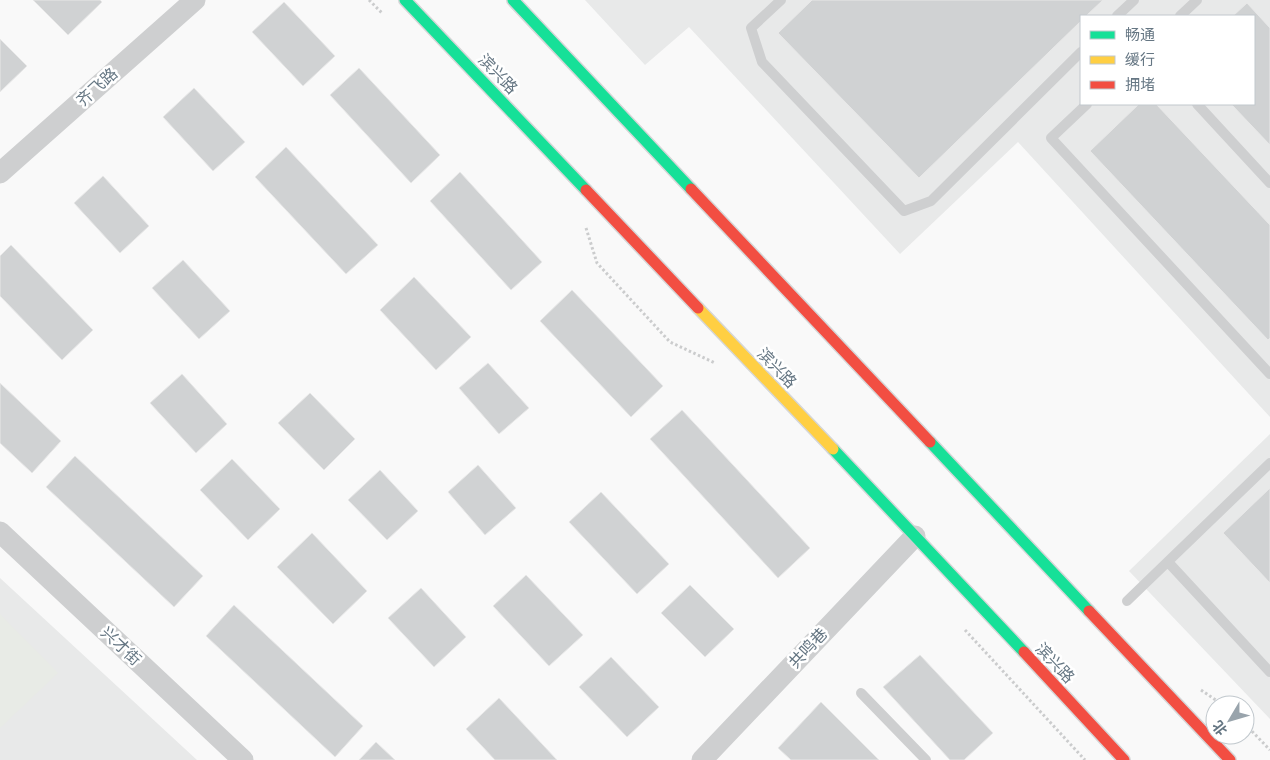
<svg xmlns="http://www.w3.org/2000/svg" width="1270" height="760" viewBox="0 0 1270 760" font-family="Cabin,'Noto Sans SC',sans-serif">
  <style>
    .built { fill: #e8e9e9; fill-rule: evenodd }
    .green { fill: #e8ebe6 }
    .building { fill: #d0d2d3; stroke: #e8e8e8 }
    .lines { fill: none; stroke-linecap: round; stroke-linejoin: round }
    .fast-casing { stroke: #d5d6d7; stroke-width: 14 }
    .slow-casing { stroke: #d5d6d7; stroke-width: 14 }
    .jam-casing { stroke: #d5d6d7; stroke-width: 14 }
    .path { stroke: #cbcccd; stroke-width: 3; stroke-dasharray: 2.5 2.5; stroke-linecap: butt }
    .lane { stroke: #cecfd0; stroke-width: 10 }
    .street { stroke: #cecfd0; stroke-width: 21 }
    .fast { stroke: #16e098; stroke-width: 11 }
    .slow { stroke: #ffcf43; stroke-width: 11 }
    .jam { stroke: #f24e42; stroke-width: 11 }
    .labels { text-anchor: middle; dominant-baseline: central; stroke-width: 5; stroke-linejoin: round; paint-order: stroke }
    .street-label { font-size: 16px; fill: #657683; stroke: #fff }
  </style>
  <rect width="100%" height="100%" fill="#f9f9f9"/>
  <!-- built -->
  <path class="built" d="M585 0H1270V417L1018 142 900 254 689 27 645 65ZM1081 16H1254V104H1081Z
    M1270 434V719L1129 571Z
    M0 578 197 760H0Z"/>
  <!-- green -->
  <path class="green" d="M0 614 58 673 0 728Z"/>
  <!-- building -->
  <path class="building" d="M33 0H100L102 2 68 35Z
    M812 0H1103L1086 16H1081V21L919 178 778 33Z
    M284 2 335 56 303 86 252 32Z
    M1247 3 1270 28V145L1231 104H1254V16H1233Z
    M0 39 27 66 0 92Z
    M359 68 440 155 411 183 330 95Z
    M194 88 245 142 213 171 163 117Z
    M1139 104H1156L1270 225V338L1268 340 1090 151Z
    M286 147 378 245 346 274 255 177Z
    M460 172 542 262 511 290 430 201Z
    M103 176 149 226 120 253 74 203Z
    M11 245 93 330 62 360 0 296V256Z
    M183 260 230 311 199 339 152 288Z
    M414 277 471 337 436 370 380 310Z
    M572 290 663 386 631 417 540 321Z
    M488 363 529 408 499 434 459 388Z
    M182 374 227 424 196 453 150 403Z
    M0 383 61 441 32 473 0 443Z
    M310 393 355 439 324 470 278 423Z
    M682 410 810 548 778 578 650 439Z
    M75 456 203 576 174 607 46 487Z
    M232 459 280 509 248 540 200 490Z
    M478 465 516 508 485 535 448 492Z
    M380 470 418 511 387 540 348 500Z
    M1270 488V583L1223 533Z
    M601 492 669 564 637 594 569 522Z
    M312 533 367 591 333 624 277 567Z
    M526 575 583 635 549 666 493 606Z
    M690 585 734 629 705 657 661 613Z
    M421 588 466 637 434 667 388 618Z
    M234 605 363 726 335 757 206 636Z
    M920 655 993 733 964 760H950L883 687Z
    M611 657 659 707 627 737 579 687Z
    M499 698 557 760H495L466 729Z
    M821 702 879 760H791L778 748Z
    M376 742 395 760H359Z"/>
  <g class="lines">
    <!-- fast casing -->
    <g class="fast-casing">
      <path id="fast" d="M405 0 586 190
        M513 0 691 189
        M930 442 1089 611
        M833 449 1024 652"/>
    </g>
    <!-- slow casing -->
    <g class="slow-casing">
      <path id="slow" d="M698 308 833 449"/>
    </g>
    <!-- jam casing -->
    <g class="jam-casing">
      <path id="jam" d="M691 189 930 442
        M586 190 698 308
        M1089 611 1230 760
        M1024 652 1124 760"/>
    </g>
    <!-- path -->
    <path class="path" d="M369 0 383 14
      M586 228 597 263 670 342 715 363
      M965 630 1085 760
      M1201 690 1223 705
      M1245 724 1270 750"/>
    <!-- lane -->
    <path class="lane" d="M781 0 751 28 762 62 904 211 931 201 1081 52
      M1117 16 1134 0
      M1180 16 1197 0
      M1087 104 1051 138 1270 374
      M1197 104 1270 183
      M1168 562 1270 672
      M1127 601 1270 463
      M861 693 926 760"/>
    <!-- street -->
    <path class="street" d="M0 173 195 0
      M0 532 243 760
      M702 760 915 536"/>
    <!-- fast -->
    <use href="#fast" class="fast"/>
    <!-- slow -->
    <use href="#slow" class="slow"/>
    <!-- jam -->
    <use href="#jam" class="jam"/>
  </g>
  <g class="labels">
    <!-- street labels -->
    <g class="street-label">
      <text transform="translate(498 74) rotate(46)">滨兴路</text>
      <text transform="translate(97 87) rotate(-42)">齐飞路</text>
      <text transform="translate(777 368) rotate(46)">滨兴路</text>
      <text transform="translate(121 646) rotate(43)">兴才街</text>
      <text transform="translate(808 648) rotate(-47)">共鸣巷</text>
      <text transform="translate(1055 663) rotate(47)">滨兴路</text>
    </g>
  </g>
  <!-- legend -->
  <rect x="1080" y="15" width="175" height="90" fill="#ffffff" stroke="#c1c8cd"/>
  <rect x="1090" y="31" width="25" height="8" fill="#16e098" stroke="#c1c8cd"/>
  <text x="1125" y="40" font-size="15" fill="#657683">畅通</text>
  <rect x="1090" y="56" width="25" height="8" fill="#ffcf43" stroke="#c1c8cd"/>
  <text x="1125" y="65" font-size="15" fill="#657683">缓行</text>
  <rect x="1090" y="81" width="25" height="8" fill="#f24e42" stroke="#c1c8cd"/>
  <text x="1125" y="90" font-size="15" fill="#657683">拥堵</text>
  <!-- north arrow -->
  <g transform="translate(1230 720) rotate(232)"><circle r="24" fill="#ffffff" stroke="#c1c8cd"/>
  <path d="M0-4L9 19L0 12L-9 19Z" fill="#99a4ac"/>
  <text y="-8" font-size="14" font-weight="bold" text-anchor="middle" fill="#657683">北</text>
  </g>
</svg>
